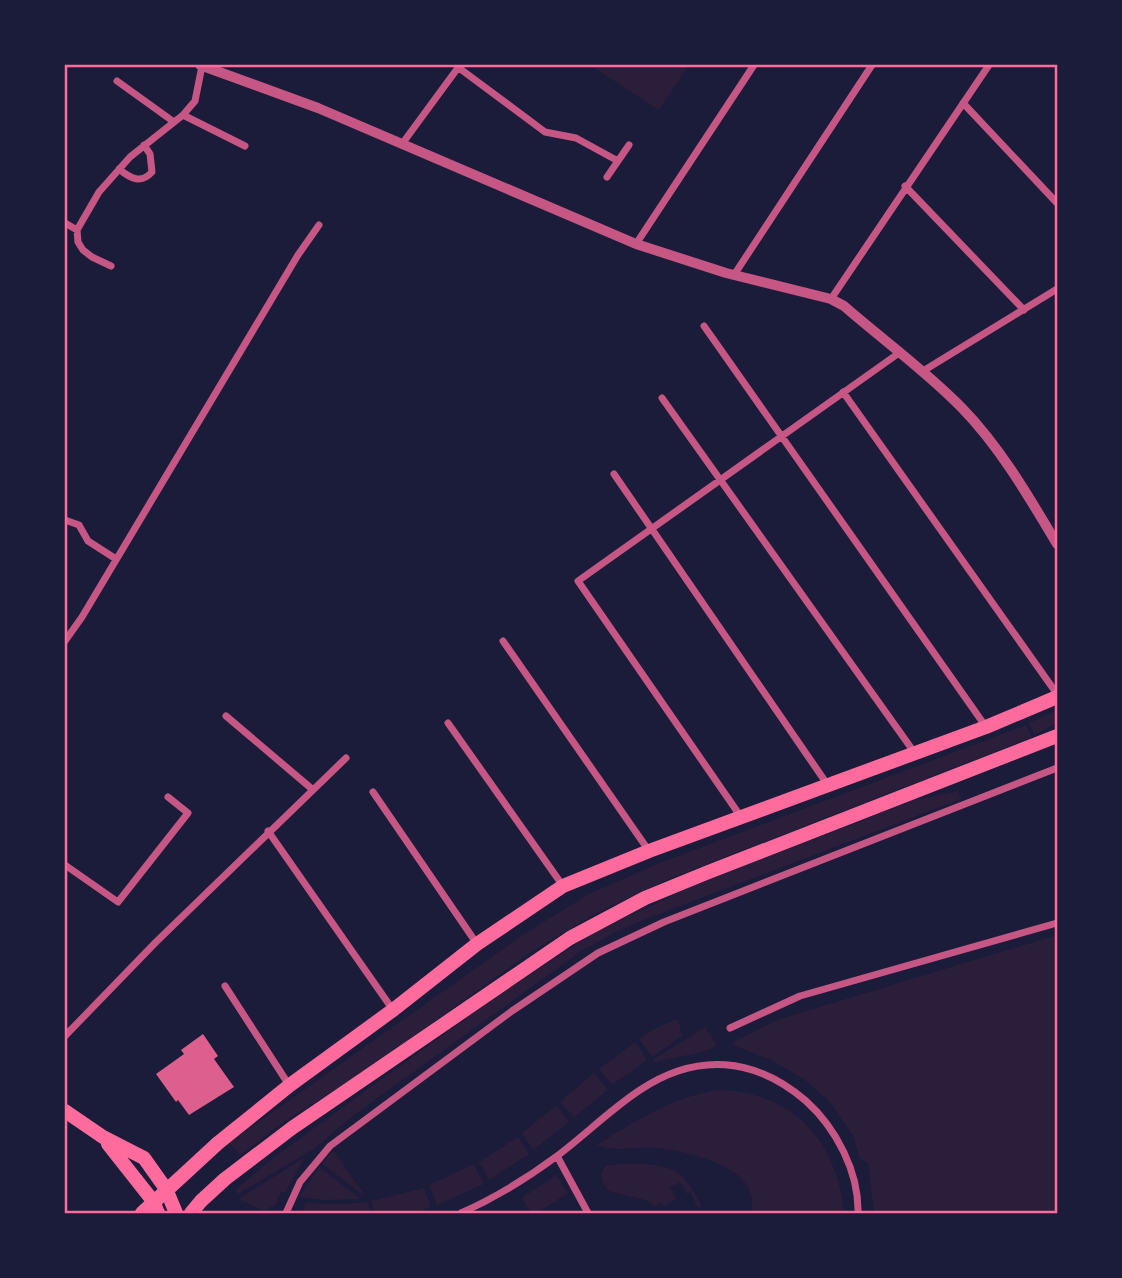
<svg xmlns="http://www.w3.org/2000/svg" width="1122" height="1278" viewBox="0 0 1122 1278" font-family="Signika,sans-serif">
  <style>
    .green { fill: #2a1e3b }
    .building { fill: #dd5f8e }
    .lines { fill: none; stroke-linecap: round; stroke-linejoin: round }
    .minor { stroke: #c65784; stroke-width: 7 }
    .tertiary { stroke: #c65784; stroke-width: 10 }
    .trunk { stroke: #ff6b9d; stroke-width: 14 }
    .neatline { fill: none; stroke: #ff6b9d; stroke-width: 2.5 }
  </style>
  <rect width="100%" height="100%" fill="#1b1b3a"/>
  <!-- green -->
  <path class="green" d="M590 65H689L659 110Z
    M1057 710V723L1036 734 1033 732 1029 723Z
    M1026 725 1032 737 664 881 597 913 534 950 362 1073 282 1123 241 1155 229 1143 524 934 589 894 657 864Z
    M958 791 961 799 646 919 616 932 580 952 354 1115 315 1148 238 1194 235 1190 268 1162 347 1104 503 992 597 931 695 885 915 800Z
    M1057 935V1213H874L868 1163 859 1158 854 1137 830 1102 804 1079 771 1060 735 1046 733 1042 780 1019Z
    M678 1019 682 1036 652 1057 639 1039 659 1026Z
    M705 1027 717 1046C699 1056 675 1055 655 1063L653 1060 660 1055Z
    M635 1042 647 1060 612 1085 599 1069Z
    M594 1073 608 1090 574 1117 560 1102Z
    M718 1090C793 1092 837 1140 844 1213H750C766 1169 689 1151 656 1148 637 1146 614 1153 597 1145 635 1121 672 1097 718 1090Z
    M557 1105 569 1122 533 1150 522 1133Z
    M518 1137 529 1154 489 1180 479 1162Z
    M334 1151 366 1197 321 1163Z
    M304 1158 286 1192H281L276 1204 263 1211 241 1200V1197Z
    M474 1164 484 1184 437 1205 429 1185Z
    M607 1165C630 1164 666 1160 683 1177 691 1185 696 1196 702 1206L698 1208 690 1192 687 1194 680 1182 670 1188 676 1199 663 1207 661 1203 655 1206 645 1200 609 1191C601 1184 598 1172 607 1165Z
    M319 1167 361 1199 324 1200 299 1197Z
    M556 1175 568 1193 537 1213H531L522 1198Z
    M424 1188 431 1207 415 1213H374L371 1201Z
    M366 1202H368L371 1213H303L305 1203 348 1204Z"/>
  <!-- building -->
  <path class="building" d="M203 1034 218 1056 214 1059 234 1087 189 1115 178 1100 176 1102 156 1074 184 1054 181 1050Z"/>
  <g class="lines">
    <!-- minor -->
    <path class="minor" d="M459 68 545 132 576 138 618 161
      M117 81 174 122
      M963 103 1057 203
      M183 115 245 146
      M402 144 460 65
      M119 169C131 179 141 184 152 172L150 154 144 145
      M607 177 629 145
      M905 186 1024 310
      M65 223 77 230
      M636 244 754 65
      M111 266 92 257 83 250 78 242 77 230 99 192 130 157 183 115 195 101 202 66
      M734 275 872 65
      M831 299 989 65
      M704 326 986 727
      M923 371 1057 289
      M843 392 1057 694
      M662 398 914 752
      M614 474 827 784
      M65 520 79 525 88 541 116 559
      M65 641 82 617 298 255 319 225
      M503 641 649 851
      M226 716 312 789
      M448 723 563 886
      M373 792 477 944
      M741 817 578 581 899 353
      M268 831 393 1010
      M65 865 118 902 188 813 168 797
      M225 986 289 1085
      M730 1028 800 996 1057 923
      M65 1036 156 942 346 758
      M557 1156 588 1213
      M286 1213 300 1182 330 1146 512 1011 598 953 664 922 1057 768
      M461 1213C497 1197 526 1179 557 1156 585 1135 611 1109 640 1090 697 1052 755 1057 806 1101 836 1128 859 1172 858 1213"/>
    <!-- tertiary -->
    <path class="tertiary" d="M200 65 318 108 636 244 726 273 831 299 844 306C883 340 926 371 962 408 1000 447 1029 497 1057 544"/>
    <!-- trunk -->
    <path class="trunk" d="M65 1111 103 1137 144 1158 166 1189 176 1213
      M108 1144 153 1201 158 1213
      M142 1213 218 1143 290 1085 393 1010 477 944 563 886 649 851 986 727 1057 697
      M191 1213 201 1201 225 1179 292 1128 570 938 645 898 706 873 1057 736"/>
  </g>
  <!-- border -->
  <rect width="1122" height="1278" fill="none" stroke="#1b1b3a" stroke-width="133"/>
  <rect x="66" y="66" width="990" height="1146" class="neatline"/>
</svg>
